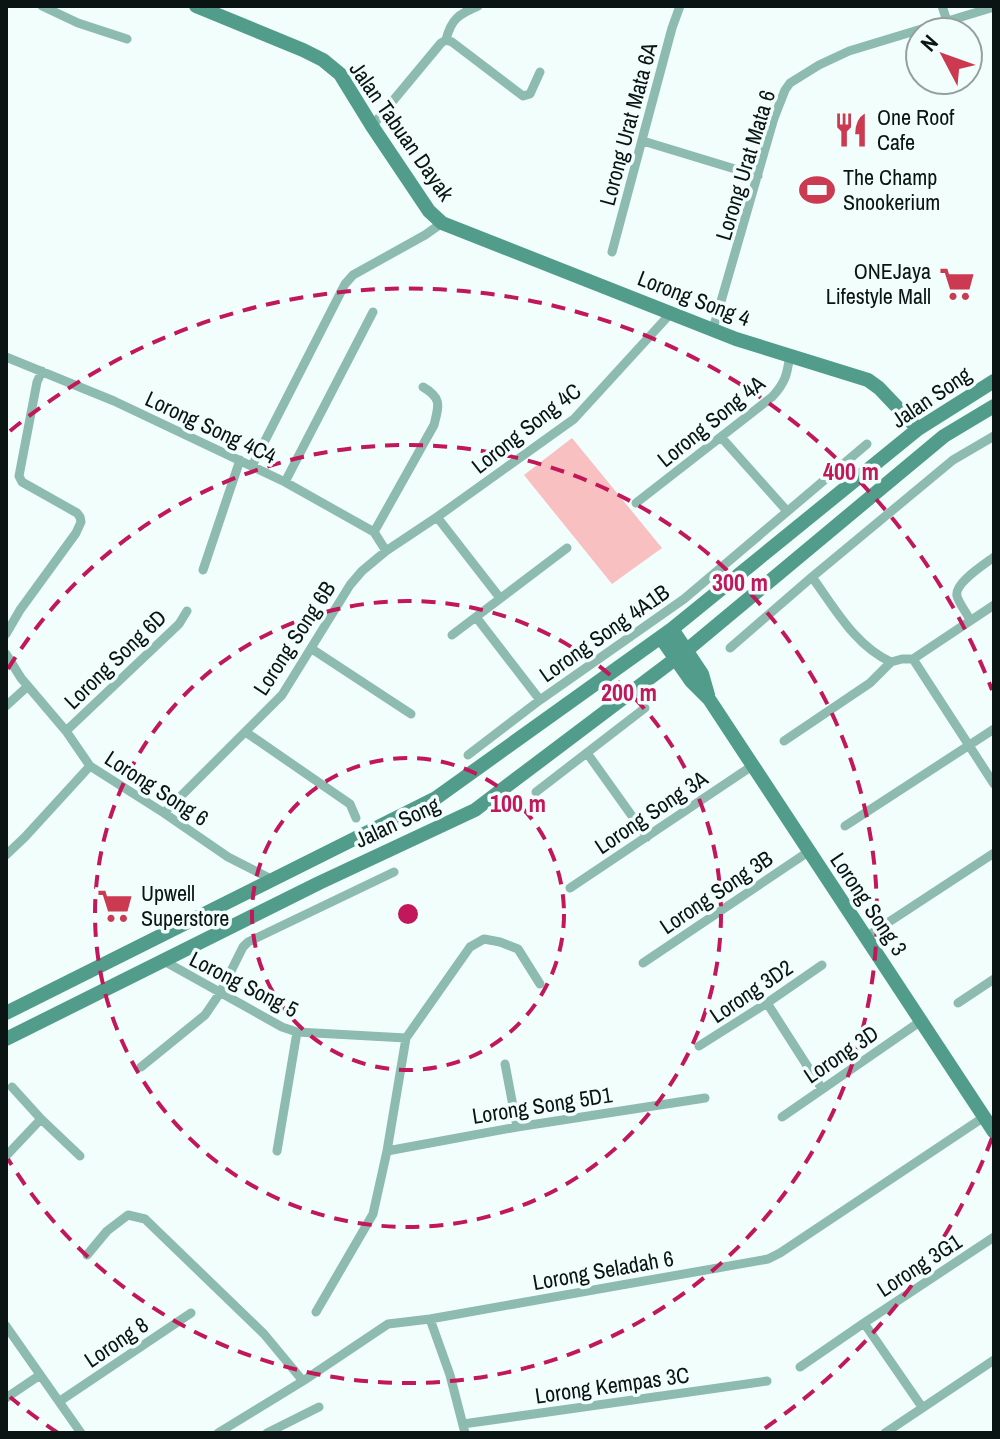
<svg xmlns="http://www.w3.org/2000/svg" width="1000" height="1439" viewBox="0 0 1000 1439" font-family="'Archivo Narrow',sans-serif">
  <style>
    .green { fill: #f9c0c2 }
    .lines { fill: none; stroke-linecap: round; stroke-linejoin: round }
    .street { stroke: #8dbbaf; stroke-width: 9 }
    .secondary { stroke: #529c8b; stroke-width: 14 }
    .ring { fill: none; stroke: #c2185b; stroke-width: 4; stroke-dasharray: 14 10 }
    .labels { text-anchor: middle; dominant-baseline: central; stroke-width: 7; stroke-linejoin: round; paint-order: stroke }
    .poi-label { font-size: 22px; fill: #0a1412; stroke: #f2fefb; text-anchor: start }
    .street-label { font-size: 22px; fill: #0a1412; stroke: #f2fefb }
    .centre { fill: #c2185b; stroke: #f2fefb; stroke-width: 4 }
    .ring-label { font-size: 24px; text-anchor: middle; font-weight: bold; fill: #c2185b; stroke: #f2fefb; stroke-width: 7; stroke-linejoin: round; paint-order: stroke }
  </style>
  <rect width="100%" height="100%" fill="#f2fefb"/>
  <!-- green -->
  <path class="green" d="M572 438 662 548 612 584 524 475Z"/>
  <g class="lines">
    <!-- street -->
    <path class="street" d="M42 6 78 23 127 39
      M942 6 947 21
      M446 40C451 19 459 14 478 6
      M372 126 441 43 446 40 452 42 523 96 530 94 540 72
      M643 141 758 176
      M612 252 672 28 680 6
      M713 329 774 118 785 90 790 83 819 65 849 51 994 7
      M6 357 114 401 285 482 374 532 386 551
      M994 436 953 460 812 577C834 607 855 646 891 662L902 659H913L994 784
      M721 437 787 511
      M252 466 345 284 353 275 425 235 442 223
      M285 482 373 312
      M636 503 772 397C786 382 787 374 790 355
      M437 517 500 598
      M374 532 434 425C439 405 442 398 423 387
      M203 570 240 460
      M476 617 540 700
      M970 620C967 613 959 604 957 596 954 583 985 564 994 557
      M6 634 20 610 76 533 81 522 80 517 77 513 22 482 19 476 37 382 42 371
      M452 635 567 548
      M730 648 812 577
      M312 649 411 714
      M6 654 21 678 66 731 90 766 164 813 228 857 273 880
      M913 659 994 605
      M6 706 28 686
      M66 731 179 624 187 611
      M247 733 350 804 356 818
      M784 741 870 683 891 662
      M587 753 647 837
      M468 755 540 700 684 599 867 444
      M536 792 645 708
      M164 813 282 695 350 585 362 571 386 551 437 517 574 419 671 313
      M845 826 994 729
      M6 855 25 837 90 766
      M570 888 752 766
      M866 937 994 853
      M164 961 282 1027 297 1032 406 1038
      M643 963 808 852
      M767 1003 822 1089
      M958 1003 994 979
      M699 1046 767 1003 822 965
      M505 1064 517 1127
      M141 1067 205 1015 220 993 243 947 248 942 394 872
      M12 1087 41 1119 80 1156
      M782 1117 921 1021
      M277 1151 297 1032
      M387 1151 517 1127 705 1098
      M6 1156 41 1119
      M87 1255 107 1231 128 1215 145 1219 264 1334 303 1381
      M316 1312 373 1214 387 1151 406 1038 470 947 484 939 500 942 518 949 540 984
      M430 1319 450 1375 465 1433
      M864 1323 922 1407
      M6 1326 81 1433
      M800 1367 864 1323 994 1237
      M6 1398 40 1375
      M60 1401 191 1313
      M463 1424 767 1381
      M218 1433 303 1381 388 1324 430 1319 768 1259 780 1253 984 1117
      M267 1433 319 1407
      M885 1433 994 1360"/>
    <!-- secondary -->
    <path class="secondary" d="M196 6 303 50 323 60 340 74 372 126 429 211 442 223 736 339 868 380 879 388 918 429
      M672 629 702 674 708 695
      M661 638 691 681 709 699 994 1132
      M6 1013 436 798 672 629 918 429 994 381
      M6 1039 319 883 475 810 687 650 944 436 994 406"/>
  </g>
  <!-- distance rings -->
  <g class="ring">
    <circle cx="408" cy="914" r="156"/>
    <circle cx="408" cy="914" r="313"/>
    <path d="M8 669A469 469 0 1 1 8 1159"/>
    <path d="M992 1138A626 626 0 0 1 758 1433M58 1433A626 626 0 0 1 10 1397M10 431A626 626 0 0 1 992 690"/>
  </g>
  <!-- icons -->
  <defs>
    <g id="restaurant-bare" transform="scale(2.76)"><path d="M-5-6h1v4h1v-4h1v4h1v-4h1v5L-1.5 .5V6h-2V.5L-5-1ZM5-6V6H3V1.5H1.5Q1.5-4 5-6Z" fill="#cb3a51" stroke="#f2fefb" stroke-width="2.5" paint-order="stroke"/></g>
    <g id="stadium-bare" transform="scale(2.76)"><path d="M0-5a6.5 5 0 1 0 0 10a6.5 5 0 1 0 0-10ZM-3.5-1.8h7v3.6h-7Z" fill="#cb3a51" stroke="#f2fefb" stroke-width="2.5" paint-order="stroke"/></g>
    <g id="supermarket-bare" transform="scale(2.76)"><path d="M-6-5.5h2.5l.6 2H6L4.5 2H-2.5L-4.4-4H-6ZM-1.5 3.2a1.3 1.3 0 1 0 .1 0ZM3 3.2a1.3 1.3 0 1 0 .1 0Z" fill="#cb3a51" stroke="#f2fefb" stroke-width="2.5" paint-order="stroke"/></g>
  </defs>
  <g fill-rule="evenodd">
    <use href="#restaurant-bare" x="851" y="130"/>
    <use href="#stadium-bare" x="817" y="190"/>
    <use href="#supermarket-bare" x="957" y="284"/>
    <use href="#supermarket-bare" x="115" y="906"/>
  </g>
  <g class="labels">
    <!-- poi labels -->
    <g class="poi-label">
      <text x="877" y="117">One Roof<tspan x="877" dy="25">Cafe</tspan></text>
      <text x="843" y="177">The Champ<tspan x="843" dy="25">Snookerium</tspan></text>
      <text x="931" y="271" text-anchor="end">ONEJaya<tspan x="931" dy="25">Lifestyle Mall</tspan></text>
      <text x="141" y="893">Upwell<tspan x="141" dy="25">Superstore</tspan></text>
    </g>
    <!-- street labels -->
    <g class="street-label">
      <text transform="translate(628 124) rotate(-75)">Lorong Urat Mata 6A</text>
      <text transform="translate(402 131) rotate(55)">Jalan Tabuan Dayak</text>
      <text transform="translate(745 165) rotate(-73)">Lorong Urat Mata 6</text>
      <text transform="translate(694 298) rotate(21)">Lorong Song 4</text>
      <text transform="translate(931 397) rotate(-34)">Jalan Song</text>
      <text transform="translate(711 421) rotate(-39)">Lorong Song 4A</text>
      <text transform="translate(211 427) rotate(25)">Lorong Song 4C4</text>
      <text transform="translate(526 428) rotate(-38)">Lorong Song 4C</text>
      <text transform="translate(604 633) rotate(-35)">Lorong Song 4A1B</text>
      <text transform="translate(294 638) rotate(-57)">Lorong Song 6B</text>
      <text transform="translate(115 659) rotate(-44)">Lorong Song 6D</text>
      <text transform="translate(157 788) rotate(33)">Lorong Song 6</text>
      <text transform="translate(651 812) rotate(-34)">Lorong Song 3A</text>
      <text transform="translate(397 822) rotate(-25)">Jalan Song</text>
      <text transform="translate(716 892) rotate(-34)">Lorong Song 3B</text>
      <text transform="translate(869 904) rotate(56)">Lorong Song 3</text>
      <text transform="translate(244 984) rotate(27)">Lorong Song 5</text>
      <text transform="translate(751 991) rotate(-34)">Lorong 3D2</text>
      <text transform="translate(841 1054) rotate(-34)">Lorong 3D</text>
      <text transform="translate(542 1105) rotate(-9)">Lorong Song 5D1</text>
      <text transform="translate(919 1265) rotate(-33)">Lorong 3G1</text>
      <text transform="translate(603 1270) rotate(-10)">Lorong Seladah 6</text>
      <text transform="translate(116 1342) rotate(-34)">Lorong 8</text>
      <text transform="translate(612 1385) rotate(-8)">Lorong Kempas 3C</text>
    </g>
  </g>
  <circle cx="408" cy="914" r="12" class="centre"/>
  <g class="ring-label">
    <text x="851" y="480">400 m</text>
    <text x="740" y="591">300 m</text>
    <text x="629" y="701">200 m</text>
    <text x="518" y="812">100 m</text>
  </g>
  <!-- border -->
  <rect width="1000" height="1439" fill="none" stroke="#0a1412" stroke-width="16"/>
  <!-- north arrow -->
  <g transform="translate(944 56) rotate(311)"><circle r="38" fill="#f2fefb" stroke="#95a09e" stroke-width="2"/>
  <path d="M0-6L14 30L0 20L-14 30Z" fill="#cb3a51"/>
  <text y="-12" font-size="22" font-weight="bold" text-anchor="middle" fill="#0a1412">N</text>
  </g>
</svg>
